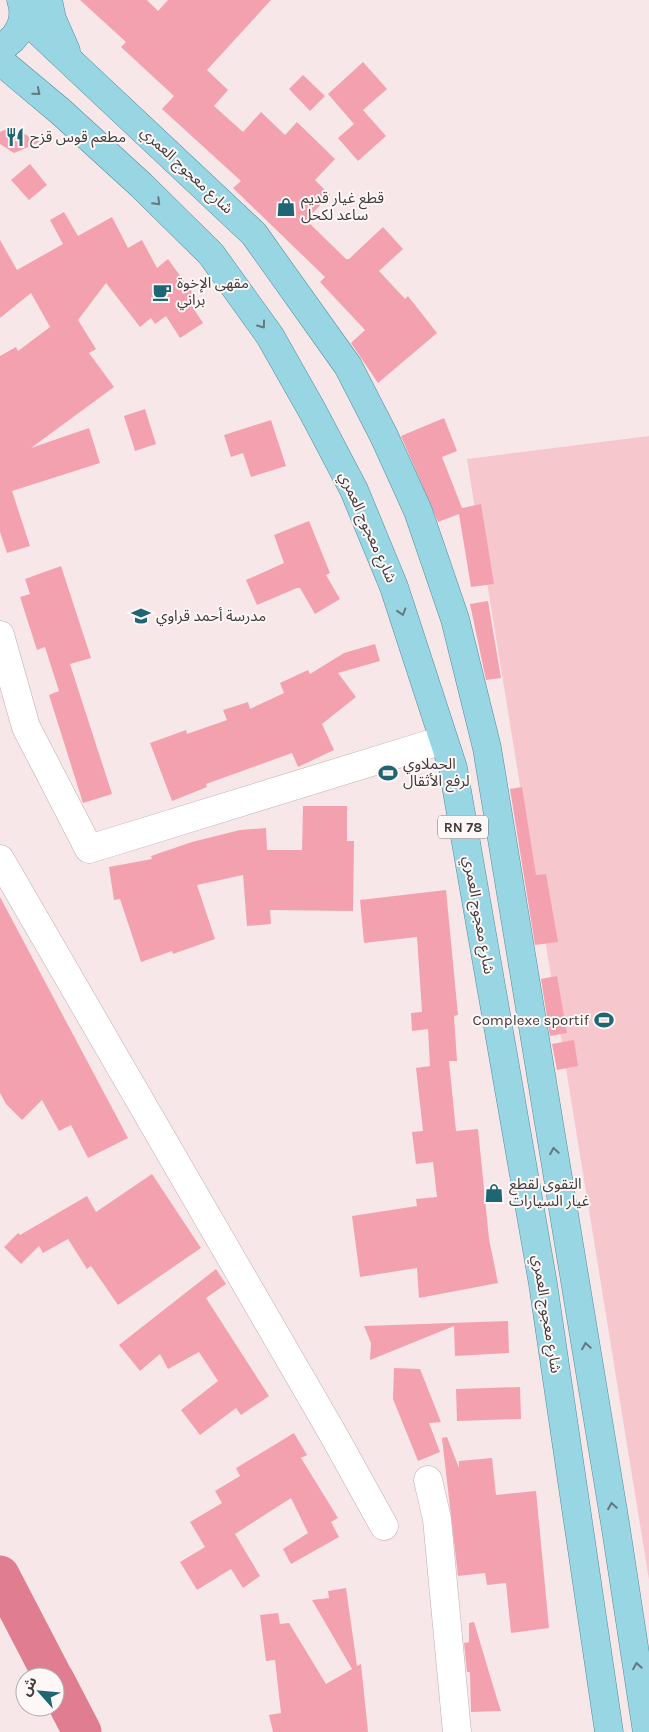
<svg xmlns="http://www.w3.org/2000/svg" width="649" height="1732" viewBox="0 0 649 1732" font-family="Karla,'Noto Sans Arabic',sans-serif">
  <style>
    .green { fill: #f7c7ce }
    .lines { fill: none; stroke-linecap: round; stroke-linejoin: round }
    .river { stroke: #e07d90; stroke-width: 39 }
    .building { fill: #f4a1af }
    .minor-casing { stroke: #bdaeb0; stroke-width: 29 }
    .major-casing { stroke: #4e8d9c; stroke-width: 29 }
    .minor { stroke: #fff; stroke-width: 28 }
    .major { stroke: #99d6e3; stroke-width: 28 }
    .oneway { stroke: #64787e }
    .labels { text-anchor: middle; dominant-baseline: central; stroke-width: 4; stroke-linejoin: round; paint-order: stroke }
    .shield { fill: #fdf7f7; stroke: #797373; stroke-width: 1 }
    .shield-label { font-size: 14px; font-weight: bold; fill: #413a3b }
    .poi-label { font-size: 15px; fill: #413a3b; stroke: #fdf7f7; text-anchor: start }
    .street-label { font-size: 15px; fill: #413a3b; stroke: #fdf7f7 }
  </style>
  <rect width="100%" height="100%" fill="#f7e7e9"/>
  <!-- green -->
  <path class="green" d="M649 436V1580L467 459Z"/>
  <g class="lines">
    <!-- river -->
    <path class="river" d="M0 1575 53 1677
      M55 1680 82 1732"/>
  </g>
  <!-- building -->
  <path class="building" d="M80 0H147L158 11 168 0H271L207 70 228 90 214 106 243 132 261 112 285 135 297 122 335 159 315 180 330 195 306 220 346 259H349L383 227 403 249 379 271 405 299 408 296 437 333 378 383 351 343 365 330 320 282 325 277 233 188 241 181 162 109 174 96 121 47 126 42Z
    M363 62 387 89 363 110 386 136 358 161 338 138 354 124 328 94Z
    M303 75 325 96 310 111 289 89Z
    M11 127 40 142 14 153 0 144V132Z
    M30 164 47 185 29 200 11 180Z
    M64 212 78 236 112 217 128 248 142 240 157 268 168 259 194 295 188 300 203 323 180 338 166 316 155 324 151 318 140 327 106 283 78 320 96 349 89 353 114 387 31 448 89 428 100 463 12 491 30 546 7 553 0 532V356L16 347 18 351 50 327 31 293 0 318V240L17 270 63 244 50 220Z
    M145 409 156 444 135 451 124 416Z
    M444 418 457 451 442 457 462 508 481 504 494 584 471 587 459 514 438 522 401 436Z
    M271 420 286 466 251 477 243 453 231 457 224 435Z
    M309 521 330 573 326 575 340 599 315 614 300 588H297L257 605 246 580 284 563 274 535Z
    M61 566 91 658 70 664 112 794 83 803 49 695 59 691 45 647 37 650 20 597 30 594 25 579Z
    M488 601 501 678 486 680 470 604Z
    M375 644 380 661 338 673 356 697 322 724 334 750 298 767 292 753 206 784 207 787 172 801 150 743 186 730 187 734 227 720 223 710 248 702 250 709 284 693 280 683 308 670 310 674 344 653Z
    M522 787 536 875 546 874 558 942 535 945 510 789Z
    M303 806H347V841H354L353 911 270 910 271 924 247 926 243 875 197 885 215 939 173 954 172 951 141 962 120 899 114 900 109 867 152 859 151 856 192 842 240 830 266 828 267 850H302Z
    M446 890 458 1015 454 1016 457 1061H449L456 1131 478 1129 489 1239 498 1283 419 1298 417 1268 360 1277 352 1216 417 1206 416 1199 437 1197 433 1162 416 1164 412 1132 423 1131 416 1068 430 1066 428 1029 412 1031 411 1013 422 1012 417 937 364 943 360 900Z
    M0 897 128 1138 88 1158 71 1125 59 1131 42 1100 22 1120 6 1104 0 1093Z
    M557 976 567 1033 550 1036 541 979Z
    M574 1040 578 1066 557 1070 552 1044Z
    M152 1174 201 1248 118 1305 91 1266 87 1269 68 1239 43 1253 39 1246 21 1264 4 1247 18 1233 20 1235 87 1196 96 1212Z
    M216 1269 226 1284 206 1298 269 1396 241 1415 236 1408 200 1435 181 1410 218 1381 199 1352 168 1369 160 1354 140 1371 119 1345Z
    M508 1321 509 1353 455 1356 454 1326 370 1360 371 1343 364 1326Z
    M394 1368 420 1369 441 1422 429 1423 440 1452 418 1461 393 1399Z
    M520 1387 521 1419 457 1421 456 1389Z
    M294 1433 307 1455 301 1458 338 1518 331 1522 339 1537 291 1564 283 1549 308 1533 291 1498 235 1534 260 1576 243 1588 231 1569 197 1590 180 1562 205 1547 190 1522 222 1503 215 1491 240 1476 236 1468Z
    M447 1437 459 1468V1461L492 1458 496 1495 536 1491 549 1628 511 1633 506 1583 487 1585 485 1573 458 1576 442 1438Z
    M346 1588 357 1666 361 1664 368 1732H273L269 1715 281 1713 275 1660 266 1661 260 1615 278 1613 280 1624 289 1623 326 1684 352 1669 312 1600 329 1598 328 1591Z
    M474 1622 497 1699 501 1711 471 1712 470 1672H467L464 1643 469 1642V1623Z"/>
  <g class="lines">
    <!-- minor casing -->
    <g class="minor-casing">
      <path id="minor" d="M0 635 26 727 89 849 443 740
        M0 859 333 1434 384 1526
        M428 1480 437 1519 457 1732"/>
    </g>
    <!-- major casing -->
    <g class="major-casing">
      <path id="major" d="M48 0 52 19 66 51
        M23 17 254 234 348 366 384 436 418 511 455 619 487 748 616 1529 647 1732
        M0 48C18 39 28 20 21 0
        M0 61 60 111 141 185 211 254 270 336 313 412 354 490 394 587 453 768 543 1284 609 1732"/>
    </g>
    <!-- minor -->
    <use href="#minor" class="minor"/>
    <!-- major -->
    <use href="#major" class="major"/>
  </g>
  <!-- one-way arrows -->
  <defs><path id="oneway-chevron" d="M-2-3.5L2.5 0L-2 3.5" fill="none" stroke-width="1.6" stroke-linecap="round" stroke-linejoin="round" transform="scale(1.25)"/></defs>
  <g class="oneway">
    <use href="#oneway-chevron" transform="translate(37 92) rotate(40)"/>
    <use href="#oneway-chevron" transform="translate(157 202) rotate(45)"/>
    <use href="#oneway-chevron" transform="translate(262 325) rotate(54)"/>
    <use href="#oneway-chevron" transform="translate(402 612) rotate(73)"/>
    <use href="#oneway-chevron" transform="translate(554 1151) rotate(-99)"/>
    <use href="#oneway-chevron" transform="translate(586 1346) rotate(-99)"/>
    <use href="#oneway-chevron" transform="translate(612 1506) rotate(-99)"/>
    <use href="#oneway-chevron" transform="translate(637 1666) rotate(-99)"/>
  </g>
  <!-- icons -->
  <defs>
    <g id="restaurant-bare" transform="scale(1.5)"><path d="M-5-6h1v4h1v-4h1v4h1v-4h1v5L-1.5 .5V6h-2V.5L-5-1ZM5-6V6H3V1.5H1.5Q1.5-4 5-6Z" fill="#1f6674" stroke="#fdf7f7" stroke-width="2.5" paint-order="stroke"/></g>
    <g id="shop-bare" transform="scale(1.5)"><path d="M-5-2.5h2.3a2.7 3.5 0 0 1 5.4 0H5L5.5 6h-11ZM-1.5-2.5h3a1.5 2.3 0 0 0-3 0Z" fill="#1f6674" stroke="#fdf7f7" stroke-width="2.5" paint-order="stroke"/></g>
    <g id="cafe-bare" transform="scale(1.5)"><path d="M-5.5-4.5H6V0H3Q3 3.5 0 3.5H-2.5Q-5.5 3.5-5.5 0ZM3-3.2v2h1.7v-2ZM-6 4.5H4V6H-6Z" fill="#1f6674" stroke="#fdf7f7" stroke-width="2.5" paint-order="stroke"/></g>
    <g id="school-bare" transform="scale(1.5)"><path d="M0-5L7-2L0 1L-7-2ZM-4 1L0 2.5L4 1V4Q0 6-4 4Z" fill="#1f6674" stroke="#fdf7f7" stroke-width="2.5" paint-order="stroke"/></g>
    <g id="stadium-bare" transform="scale(1.5)"><path d="M0-5a6.5 5 0 1 0 0 10a6.5 5 0 1 0 0-10ZM-3.5-1.8h7v3.6h-7Z" fill="#1f6674" stroke="#fdf7f7" stroke-width="2.5" paint-order="stroke"/></g>
  </defs>
  <g fill-rule="evenodd">
    <use href="#restaurant-bare" x="15" y="137"/>
    <use href="#shop-bare" x="286" y="207"/>
    <use href="#cafe-bare" x="162" y="292"/>
    <use href="#school-bare" x="141" y="616"/>
    <use href="#stadium-bare" x="388" y="773"/>
    <use href="#stadium-bare" x="604" y="1020"/>
    <use href="#shop-bare" x="494" y="1193"/>
  </g>
  <g class="labels">
    <!-- shield labels -->
    <rect class="shield" x="438" y="815.5" width="50" height="23" rx="4"/>
    <g class="shield-label">
      <text x="463" y="827">RN 78</text>
    </g>
    <!-- poi labels -->
    <g class="poi-label">
      <text x="30" y="137">مطعم قوس قزح</text>
      <text x="301" y="198">قطع غيار قديم<tspan x="301" dy="17">ساعد لكحل</tspan></text>
      <text x="177" y="283">مقهى الإخوة<tspan x="177" dy="17">براني</tspan></text>
      <text x="156" y="616">مدرسة أحمد قراوي</text>
      <text x="403" y="764">الحملاوي<tspan x="403" dy="17">لرفع الأثقال</tspan></text>
      <text x="589" y="1020" text-anchor="end">Complexe sportif</text>
      <text x="509" y="1184">التقوى لقطع<tspan x="509" dy="17">غيار السيارات</tspan></text>
    </g>
    <!-- street labels -->
    <g class="street-label">
      <text transform="translate(187 170) rotate(43)">شارع معجوج العمري</text>
      <text transform="translate(368 527) rotate(66)">شارع معجوج العمري</text>
      <text transform="translate(479 915) rotate(80)">شارع معجوج العمري</text>
      <text transform="translate(547 1314) rotate(81)">شارع معجوج العمري</text>
    </g>
  </g>
  <!-- north arrow -->
  <g transform="translate(40 1692) rotate(297)"><circle r="24" fill="#fdf7f7" stroke="#b2abac"/>
  <path d="M0-4L9 19L0 12L-9 19Z" fill="#1f6674"/>
  <text y="-8" font-size="14" font-weight="bold" text-anchor="middle" fill="#413a3b">ش</text>
  </g>
</svg>
